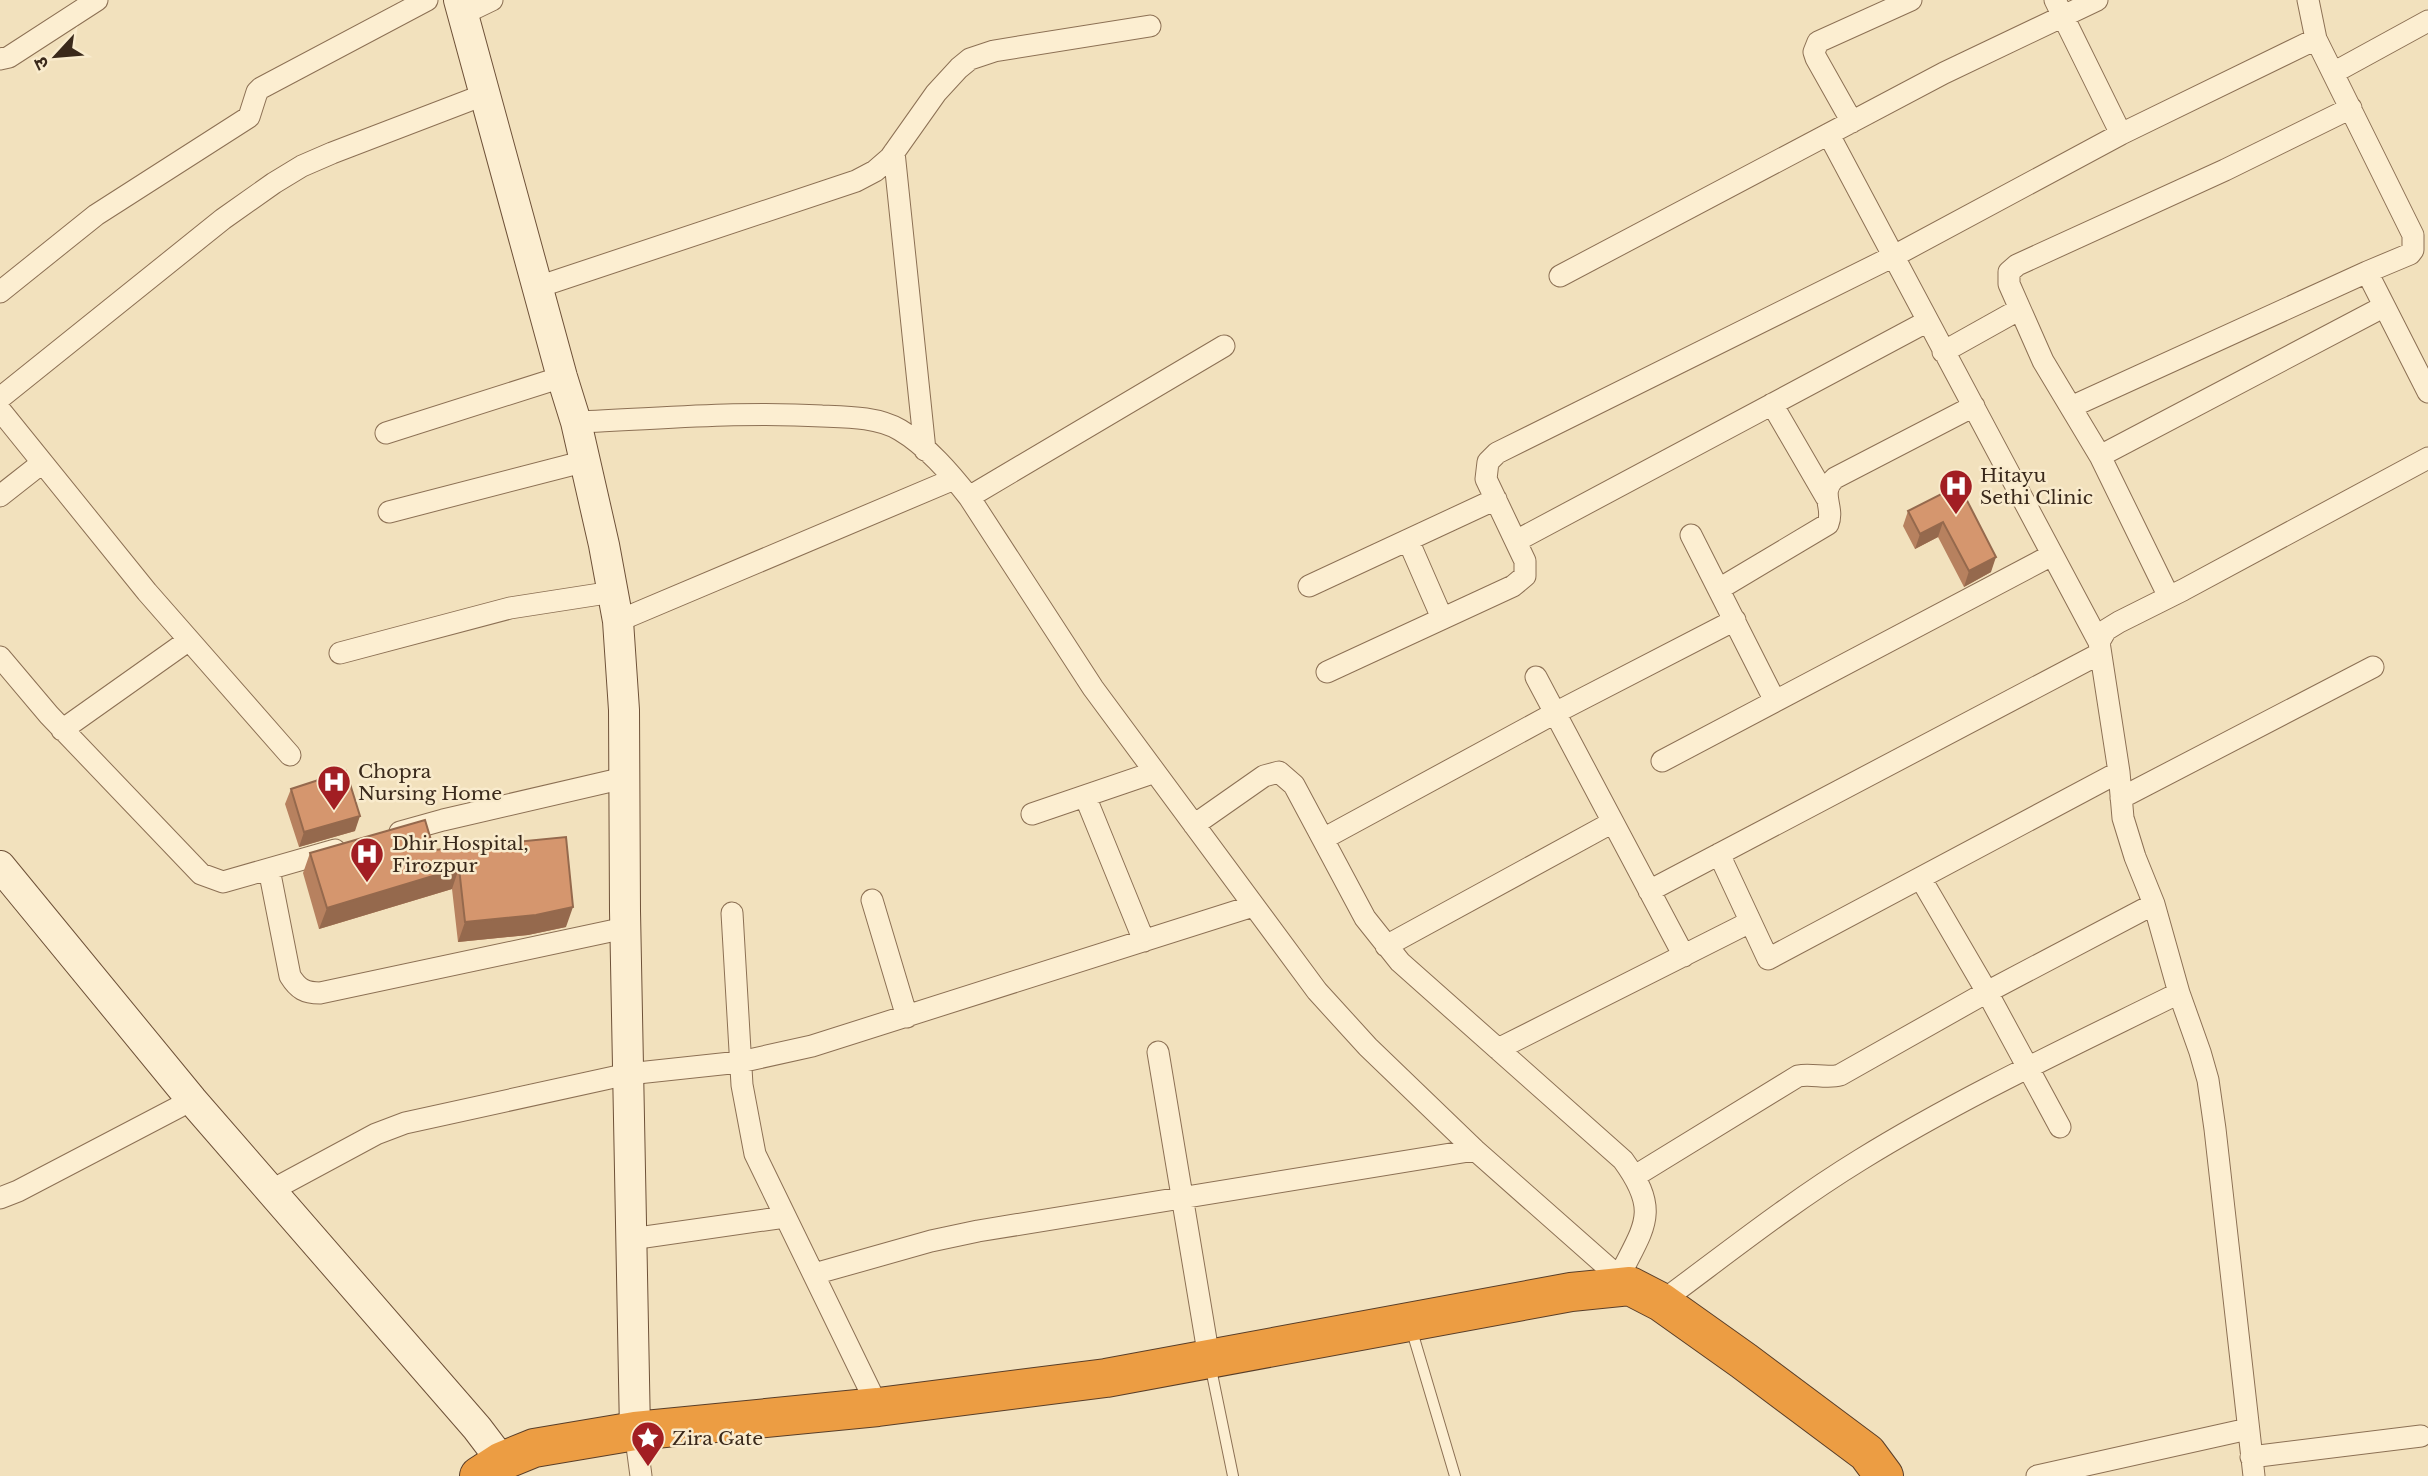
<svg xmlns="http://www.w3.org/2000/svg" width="2428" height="1476" viewBox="0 0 2428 1476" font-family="'Libre Baskerville','Noto Sans Devanagari',serif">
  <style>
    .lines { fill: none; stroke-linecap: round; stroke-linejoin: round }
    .lane-casing { stroke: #8c7054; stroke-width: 12 }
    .street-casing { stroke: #8c7054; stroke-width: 23 }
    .secondary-casing { stroke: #6e5138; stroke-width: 32 }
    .highway-casing { stroke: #593e29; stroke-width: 40 }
    .lane { stroke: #fceed1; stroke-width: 10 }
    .street { stroke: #fceed1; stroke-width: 21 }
    .secondary { stroke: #fceed1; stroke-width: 30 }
    .highway { stroke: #ec9d43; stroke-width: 38 }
    .wall { fill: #b7815f }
    .shaded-wall { fill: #95694d }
    .building { fill: #d5966e; stroke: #95694d; stroke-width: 2 }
    .labels { text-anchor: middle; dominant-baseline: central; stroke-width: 5; stroke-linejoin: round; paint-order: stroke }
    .poi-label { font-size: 19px; fill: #3a291b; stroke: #f9ebcd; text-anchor: start }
  </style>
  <rect width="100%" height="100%" fill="#f2e1bd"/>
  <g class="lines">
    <!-- lane casing -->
    <g class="lane-casing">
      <path id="lane" d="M1411 1328 1455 1476
        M1210 1364 1233 1476"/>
    </g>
    <!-- street casing -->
    <g class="street-casing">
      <path id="street" d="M2055 0 2121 134
        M463 14 492 0
        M0 59 9 57 97 0
        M2333 73 2428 21
        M1852 122 1816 58 1814 52 1818 42 1911 0
        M1829 135 2099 642
        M894 152 925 450
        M2367 272 2428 392
        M1560 276 1944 73 2097 0
        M538 287 856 181 875 171 890 158 936 93 959 68 970 59 994 51 1150 26
        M0 292 96 215 249 117 257 92 261 88 427 0
        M1943 352 2020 309
        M0 398 223 219 274 183 302 166 332 153 486 94
        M1772 404 1826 497
        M2071 407 2367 272 2410 254 2413 250V235L2316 39 2308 0
        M0 410 147 592 290 755
        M576 422C658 419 740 411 822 416 848 417 878 417 900 430 927 446 950 473 969 497L1093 688 1317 991 1368 1047 1475 1150 1629 1286
        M386 433 562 377
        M2100 456 2383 307
        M0 496 42 463
        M969 497 1224 346
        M389 512 586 461
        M1691 535 1775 701
        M1408 540 1442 618
        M1516 541 1928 321
        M1309 586 1496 499
        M1719 589 1828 524C1835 507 1818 493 1835 478L1974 406
        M2169 597 2100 456 2043 361 2009 284V272L2017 265 2225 170 2351 108
        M618 621 954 479
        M340 653 510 608 613 592
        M0 657 49 715 201 874 223 882 335 850
        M1327 672 1513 586 1525 576V561L1486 479 1488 462 1497 453 1894 256 2121 134 2316 39
        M1536 677 1684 956
        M62 730 189 640
        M1662 761 2052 555
        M1085 796 1144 941
        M2121 798 2373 667
        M1032 814 1155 772
        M1194 825 1264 776 1279 772 1294 785 1365 918 1400 962 1623 1160C1661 1212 1644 1226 1619 1277
        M400 832 443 820 624 778
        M1323 839 1555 713 1735 620
        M1719 854 1768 959 2119 772
        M269 869 290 976C298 989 305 993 320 993L625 928
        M1921 879 1987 992 2060 1127
        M1649 891 2099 654
        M872 900 907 1017
        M732 913 742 1085 755 1154 878 1407
        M1386 946 1613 822
        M1498 1049 1750 922
        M1158 1052 1209 1358
        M1635 1176 1798 1076C1812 1073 1826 1079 1840 1075L1987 992 2154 904
        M272 1190 376 1134 405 1123 628 1074 740 1062 812 1046 1253 906
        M0 1198 18 1191 192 1100
        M631 1239 785 1217
        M814 1274 931 1241 978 1231 1475 1150
        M1661 1302C1726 1254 1790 1203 1860 1160 1962 1097 2072 1046 2179 993
        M635 1431 641 1476
        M2251 1457 2421 1436
        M2037 1476 2248 1429
        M2254 1476 2215 1129 2208 1080 2200 1052 2179 993 2154 904 2135 857 2123 818 2119 772 2099 642 2106 630 2119 622 2183 590 2428 458"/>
    </g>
    <!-- secondary casing -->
    <g class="secondary-casing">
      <path id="secondary" d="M459 0 562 377 576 422 604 545 618 621 624 710 625 911 635 1431
        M0 866 192 1100 477 1428 502 1461"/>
    </g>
    <!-- highway casing -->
    <g class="highway-casing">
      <path id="highway" d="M479 1476 502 1461 534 1448 635 1431 878 1407 1106 1378 1571 1292 1630 1286 1661 1302 1744 1361 1867 1453 1884 1476"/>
    </g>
    <!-- lane -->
    <use href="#lane" class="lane"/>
    <!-- street -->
    <use href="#street" class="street"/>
    <!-- secondary -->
    <use href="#secondary" class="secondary"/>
    <!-- highway -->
    <use href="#highway" class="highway"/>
  </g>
  <!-- wall -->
  <path class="wall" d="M1959 485 1991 572 1964 587 1938 537 1915 549 1903 526 1908 511Z
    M291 789 355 831 299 847 285 804Z
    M434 850 566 927 528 935 458 942 452 889 319 929 303 873 310 853Z"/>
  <!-- shaded-wall -->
  <path class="shaded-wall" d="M1943 522 1938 537 1915 549 1920 534Z
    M1996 557 1991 572 1964 587 1969 571Z
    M360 816 355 831 299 847 304 832Z
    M459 868 452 889 319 929 327 908Z
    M573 907 566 927 528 935 458 942 465 922Z"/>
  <!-- building -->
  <path class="building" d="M1959 485 1996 557 1969 571 1943 522 1920 534 1908 511Z
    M346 771 360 816 304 832 291 789Z
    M425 820 434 850 566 837 573 907 536 915 465 922 459 868 327 908 310 853Z"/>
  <!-- icons -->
  <defs>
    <g id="hospital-pin" transform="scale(1.75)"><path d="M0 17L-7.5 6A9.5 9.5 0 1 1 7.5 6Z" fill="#a21e23" stroke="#f9ebcd"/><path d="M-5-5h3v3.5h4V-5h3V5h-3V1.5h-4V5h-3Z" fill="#fff"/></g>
    <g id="sight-pin" transform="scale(1.75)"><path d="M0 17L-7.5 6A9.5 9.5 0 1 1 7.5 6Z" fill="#a21e23" stroke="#f9ebcd"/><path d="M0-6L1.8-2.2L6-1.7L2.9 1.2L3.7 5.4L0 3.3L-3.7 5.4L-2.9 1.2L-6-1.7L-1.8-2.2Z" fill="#fff"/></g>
  </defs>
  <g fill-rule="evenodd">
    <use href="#hospital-pin" x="1956" y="486"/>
    <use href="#hospital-pin" x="334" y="782"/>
    <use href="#hospital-pin" x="367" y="854"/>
    <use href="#sight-pin" x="648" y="1438"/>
  </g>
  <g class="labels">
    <!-- poi labels -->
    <g class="poi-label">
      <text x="1980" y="475">Hitayu<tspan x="1980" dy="22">Sethi Clinic</tspan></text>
      <text x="358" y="771">Chopra<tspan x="358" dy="22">Nursing Home</tspan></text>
      <text x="392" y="843">Dhir Hospital,<tspan x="392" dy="22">Firozpur</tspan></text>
      <text x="672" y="1438">Zira Gate</text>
    </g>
  </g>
  <!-- north arrow -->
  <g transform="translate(56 56) rotate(244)" stroke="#f9ebcd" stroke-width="5" paint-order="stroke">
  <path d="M0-5L12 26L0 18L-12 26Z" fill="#3a291b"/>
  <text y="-10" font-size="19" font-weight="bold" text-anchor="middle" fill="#3a291b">उ</text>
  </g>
</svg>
